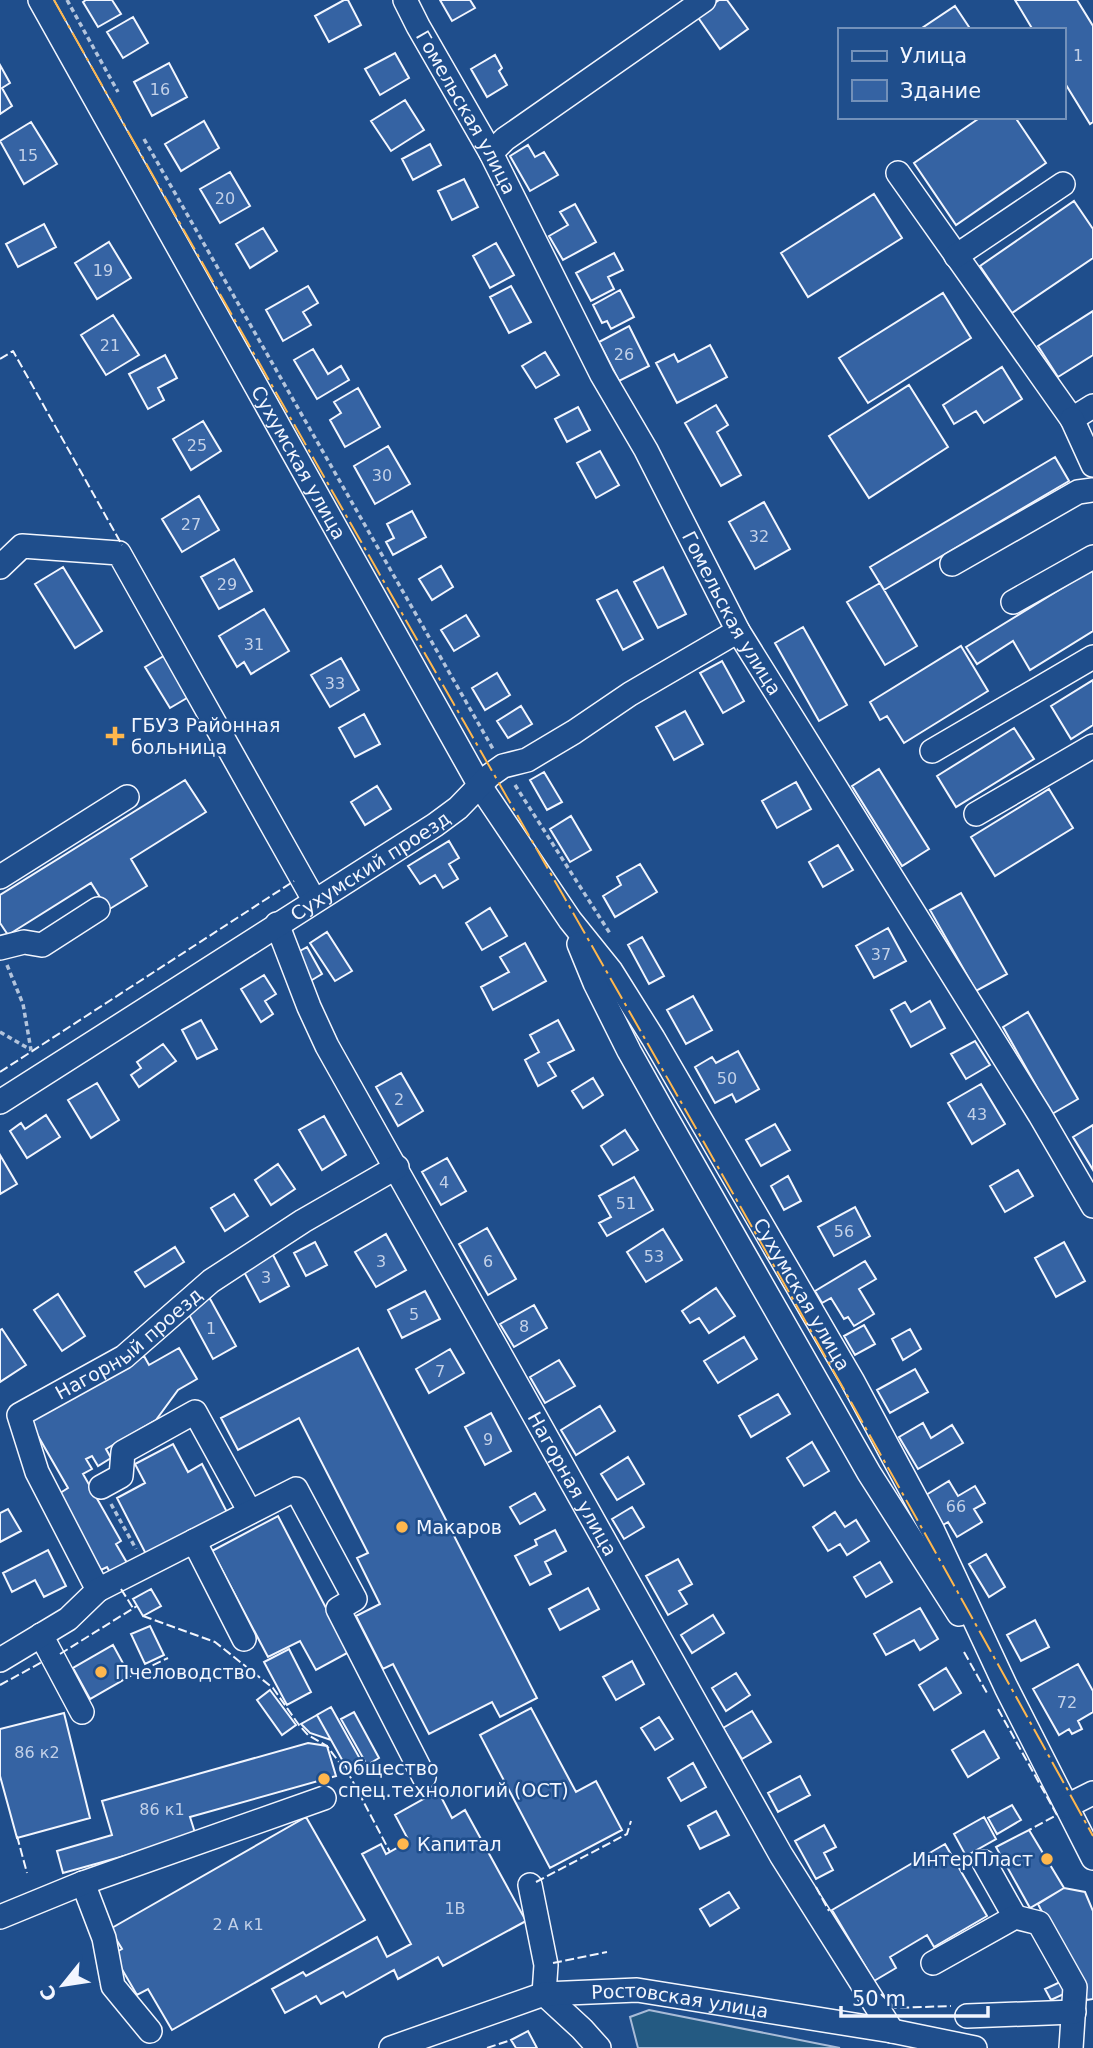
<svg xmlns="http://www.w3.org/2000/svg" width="1093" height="2048" viewBox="0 0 1093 2048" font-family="'DejaVu Sans',sans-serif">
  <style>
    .green { fill: #245a82; stroke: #a8bbd7; stroke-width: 2 }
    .building { fill: #3563a3; stroke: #f2f6ff; stroke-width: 2 }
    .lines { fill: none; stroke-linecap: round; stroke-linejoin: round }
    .minor-casing { stroke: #f2f6ff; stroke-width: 26 }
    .path { stroke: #b3c4dc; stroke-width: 3.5; stroke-dasharray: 5 3.5; stroke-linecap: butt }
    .minor { stroke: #1f4e8c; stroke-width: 23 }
    .fence { stroke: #f2f6ff; stroke-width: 2; stroke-dasharray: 9 3.5; stroke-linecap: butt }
    .power { stroke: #ffb74d; stroke-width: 2; stroke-dasharray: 24 5 3.5 5; stroke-linecap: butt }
    .poi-dot { fill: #ffb74d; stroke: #1f4e8c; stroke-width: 2.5 }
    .labels { text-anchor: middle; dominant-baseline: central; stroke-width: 5; stroke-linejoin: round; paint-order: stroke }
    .number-label { font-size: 16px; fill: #c3d1e8 }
    .street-label { font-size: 19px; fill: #f2f6ff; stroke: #1f4e8c }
    .poi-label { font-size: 19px; fill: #f2f6ff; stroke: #1f4e8c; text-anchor: start }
  </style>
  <rect width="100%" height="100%" fill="#1f4e8c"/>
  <!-- green -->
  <path class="green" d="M649 2010 840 2048H638L630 2017Z"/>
  <!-- building -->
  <path class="building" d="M86 0H112L121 14 98 27 83 2Z
    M344 0H348L361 25 329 42 315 16Z
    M440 0H470L475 8 452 21Z
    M719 0H727L748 29 720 49 697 16Z
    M1015 0H1077L1093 26V122L1090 124 1063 80V30H1033Z
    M955 6 971 30H919Z
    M133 17 148 43 123 58 107 32Z
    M395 53 409 78 380 95 365 69Z
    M495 55 502 68 499 71 507 85 487 97 471 69Z
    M169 63 187 97 152 116 134 82Z
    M0 65 10 83 2 88 12 106 0 114Z
    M405 100 424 130 391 151 371 121Z
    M981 117H1015L1046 163 956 225 914 163Z
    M204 121 219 148 181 171 165 144Z
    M31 122 57 164 24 184 0 141Z
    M430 144 441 165 413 180 402 159Z
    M528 145 535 157 544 152 558 175 530 191 510 156Z
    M230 172 250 206 220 223 200 189Z
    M464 179 478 207 452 220 438 191Z
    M874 194 902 238 808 297 781 253Z
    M1074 201 1093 229V258L1012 313 980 266Z
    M575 204 596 242 563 260 549 236 568 225 560 212Z
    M44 224 56 247 18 267 6 244Z
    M263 228 277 251 250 268 236 244Z
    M109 242 131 278 97 299 75 263Z
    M496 243 514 275 490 288 473 256Z
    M614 253 623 270 608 277 614 289 591 301 576 273Z
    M308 286 318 303 303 312 311 325 283 341 266 310Z
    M511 286 531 322 509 333 490 297Z
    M620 290 634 317 611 329 607 321 602 323 593 305Z
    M943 293 971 338 868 403 839 358Z
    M1093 311V355L1058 377 1038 346Z
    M113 315 139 355 106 375 81 335Z
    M629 326 649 366 619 381 599 342Z
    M710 345 727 377 677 403 656 363 674 354 678 362Z
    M313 349 328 374 341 366 349 380 317 399 294 360Z
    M545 352 559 375 536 388 522 366Z
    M165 355 177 378 158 388 164 400 148 409 129 374Z
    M1002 367 1022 399 984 423 976 411 954 424 943 405Z
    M909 385 948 447 869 498 829 436Z
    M358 388 380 427 345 447 330 420 341 413 334 402Z
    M716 405 728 425 717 432 741 475 721 486 685 423Z
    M578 407 590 430 567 442 555 419Z
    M203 421 221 451 191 470 173 439Z
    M388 446 410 484 375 504 354 466Z
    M600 451 619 485 596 498 577 463Z
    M1055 457 1069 481 884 590 870 567Z
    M199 496 219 530 182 552 162 519Z
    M764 502 790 549 755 569 729 522Z
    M412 511 426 537 393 555 386 542 394 538 387 524Z
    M234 559 252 591 219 609 201 577Z
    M441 566 453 587 432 600 419 579Z
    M63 567 102 631 75 648 35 584Z
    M663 567 686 614 658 628 634 582Z
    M1093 569V631L1030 670 1013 641 977 664 966 647Z
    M880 583 917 646 885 665 847 602Z
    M617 590 643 639 623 650 597 600Z
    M264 609 289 651 251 674 244 662 237 667 219 636Z
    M466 615 479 636 454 651 441 630Z
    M803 627 847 705 819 721 775 643Z
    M961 646 988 691 904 743 887 716 880 720 870 702Z
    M167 654 192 695 170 708 145 667Z
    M341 658 359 690 330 707 311 675Z
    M722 661 744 701 723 713 700 673Z
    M497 673 510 695 485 710 472 688Z
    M1093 680V725L1071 739 1051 706Z
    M521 706 532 724 508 738 497 721Z
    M685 711 703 744 674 760 656 727Z
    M364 714 380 744 355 757 339 728Z
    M1014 728 1034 759 956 807 937 776Z
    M879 769 929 849 902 866 852 786Z
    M544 772 562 802 547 810 530 780Z
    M185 780 206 812 131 859 147 886 108 910 91 883 8 935 0 923V895Z
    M796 782 811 809 777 828 762 801Z
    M377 786 391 809 365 825 351 802Z
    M1049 789 1073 828 995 876 971 837Z
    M571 816 591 850 570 862 550 829Z
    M449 841 459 858 449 864 458 879 443 888 435 875 420 884 408 866Z
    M838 845 853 870 823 887 809 862Z
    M640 864 657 892 615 917 603 896 621 885 617 877Z
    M961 893 1007 974 976 991 930 910Z
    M490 908 507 936 482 950 466 923Z
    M888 928 906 961 874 978 856 946Z
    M327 932 352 971 335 981 310 943Z
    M642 937 664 976 649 984 628 945Z
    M525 943 546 981 493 1010 481 987 509 972 500 957Z
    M307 947 322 974 307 983 291 956Z
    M264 975 276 994 265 1001 273 1014 261 1022 241 989Z
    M693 996 712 1030 686 1044 667 1010Z
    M930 1001 945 1028 911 1047 891 1010 905 1002 911 1012Z
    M1028 1012 1078 1099 1052 1114 1003 1027Z
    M201 1020 217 1049 197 1059 182 1030Z
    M558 1020 574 1050 548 1063 556 1076 538 1086 525 1060 539 1052 530 1035Z
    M975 1041 990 1065 966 1079 951 1054Z
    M163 1044 176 1061 139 1087 131 1075 141 1068 137 1062Z
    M738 1051 759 1089 736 1102 732 1094 715 1103 695 1067 712 1057 716 1063Z
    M401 1073 423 1111 398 1126 376 1087Z
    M593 1078 603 1095 583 1108 572 1091Z
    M97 1083 119 1120 91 1138 68 1100Z
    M981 1084 1005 1124 972 1144 948 1103Z
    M46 1115 60 1137 27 1158 10 1131 21 1123 25 1129Z
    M324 1116 346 1155 322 1170 299 1130Z
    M775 1124 790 1150 761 1166 746 1140Z
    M1093 1125V1170L1073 1137Z
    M625 1130 638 1150 613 1165 601 1146Z
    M0 1155 17 1184 0 1194Z
    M447 1158 466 1191 441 1205 422 1172Z
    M278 1164 295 1189 271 1205 255 1180Z
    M1018 1170 1033 1196 1005 1212 990 1186Z
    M788 1176 801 1201 784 1210 771 1186Z
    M634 1177 653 1210 607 1236 599 1223 611 1217 599 1196Z
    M234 1194 248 1216 225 1231 211 1208Z
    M855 1207 870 1236 834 1256 818 1227Z
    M487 1228 516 1279 488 1295 459 1244Z
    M663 1229 682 1260 646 1282 627 1252Z
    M386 1234 406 1270 376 1287 355 1252Z
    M315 1242 327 1265 306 1276 294 1253Z
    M1064 1242 1085 1281 1056 1297 1035 1258Z
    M175 1247 184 1262 145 1287 135 1272Z
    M272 1253 289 1286 260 1302 242 1268Z
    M865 1261 876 1279 859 1289 874 1314 854 1326 848 1317 844 1319 831 1298 822 1303 815 1291Z
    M716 1288 735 1316 709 1333 699 1318 690 1323 682 1311Z
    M425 1291 440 1319 402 1338 388 1310Z
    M58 1294 85 1336 62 1351 34 1310Z
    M209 1297 236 1346 213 1359 186 1309Z
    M534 1305 547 1328 514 1347 500 1324Z
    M864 1325 875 1344 855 1355 844 1336Z
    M2 1329 26 1365 0 1382V1330Z
    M910 1329 921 1349 903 1360 892 1339Z
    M744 1337 757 1359 718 1383 704 1361Z
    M179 1348 197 1379 178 1390 156 1420 106 1449 111 1458 98 1466 92 1456 86 1459 92 1469 83 1474 121 1541 116 1544 130 1568 113 1578 107 1567 101 1570 57 1495 68 1488 30 1422 144 1356 149 1365Z
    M358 1348 537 1698 500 1717 492 1702 429 1734 393 1664 383 1669 356 1616 380 1604 357 1558 368 1553 299 1418 238 1450 221 1418Z
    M450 1349 464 1373 429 1393 416 1369Z
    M559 1360 575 1386 545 1403 530 1377Z
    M915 1369 928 1392 890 1413 877 1390Z
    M778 1394 790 1414 751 1437 739 1416Z
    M600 1406 615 1431 576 1455 561 1430Z
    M491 1413 511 1451 485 1465 465 1427Z
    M923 1423 931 1438 952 1425 963 1443 918 1469 899 1437Z
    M812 1442 829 1471 804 1486 787 1458Z
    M173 1444 188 1472 202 1464 229 1516 148 1558 117 1498 145 1483 135 1464Z
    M628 1457 644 1484 617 1500 601 1474Z
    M949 1481 958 1496 975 1486 985 1503 974 1509 982 1522 957 1537 948 1522 943 1525 926 1495Z
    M535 1493 545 1510 520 1524 510 1507Z
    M632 1507 644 1527 624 1539 612 1519Z
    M8 1509 21 1531 0 1542V1513Z
    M835 1512 845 1527 856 1520 869 1541 847 1555 840 1544 828 1551 813 1527Z
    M278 1516 349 1652 316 1670 300 1641 268 1657 212 1551Z
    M555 1530 566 1551 545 1562 551 1574 530 1585 515 1556 537 1545 535 1540Z
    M48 1550 66 1586 44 1597 35 1580 12 1592 3 1573Z
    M986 1554 1005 1587 989 1597 969 1564Z
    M678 1559 692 1584 679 1591 687 1604 668 1615 646 1576Z
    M880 1562 892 1582 866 1597 854 1577Z
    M588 1588 599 1609 560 1630 549 1609Z
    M151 1589 161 1606 143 1616 133 1599Z
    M920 1608 938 1639 920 1650 914 1640 886 1655 874 1634Z
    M713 1615 724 1633 692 1653 681 1635Z
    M1035 1620 1049 1647 1021 1661 1007 1635Z
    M150 1626 164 1655 145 1664 131 1634Z
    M113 1645 130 1676 90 1699 73 1668Z
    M289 1649 311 1692 287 1705 264 1662Z
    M632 1661 644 1684 616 1700 603 1677Z
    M1078 1664 1093 1691V1712L1078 1721 1082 1729 1072 1734 1069 1729 1059 1735 1033 1689Z
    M946 1668 961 1693 934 1710 919 1685Z
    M736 1673 750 1695 726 1711 712 1688Z
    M270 1690 296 1725 282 1735 257 1700Z
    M331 1707 364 1766 350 1774 317 1715Z
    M531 1708 576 1792 596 1781 622 1830 550 1868 480 1735Z
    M752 1711 771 1742 742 1759 723 1728Z
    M354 1712 379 1758 367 1765 341 1719Z
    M64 1713 90 1818 17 1838 0 1776V1729Z
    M317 1715 331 1740 310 1733 301 1724Z
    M659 1717 673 1739 655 1750 641 1728Z
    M984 1731 999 1758 968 1777 952 1750Z
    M308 1743 327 1746 336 1776 190 1817 196 1836 63 1873 57 1851 112 1835 102 1801Z
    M693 1763 706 1787 681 1801 668 1778Z
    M800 1776 810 1795 778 1812 768 1793Z
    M438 1791 452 1818 465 1810 526 1921 443 1966 438 1957 398 1979 394 1970 346 1997 343 1992 321 2004 316 1996 285 2013 272 1989 303 1972 306 1976 377 1937 387 1957 411 1944 362 1854 381 1844 386 1854 409 1841 395 1815Z
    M1012 1805 1021 1820 997 1834 988 1818Z
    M716 1811 729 1835 700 1849 688 1826Z
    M306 1817 365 1920 172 2030 148 1989 137 1995 113 1954 122 1949 110 1929Z
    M984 1817 996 1839 966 1856 954 1834Z
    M824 1825 836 1847 824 1853 833 1870 816 1879 795 1841Z
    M1029 1830 1064 1888 1030 1908 996 1847Z
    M945 1844 987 1916 934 1947 927 1935 890 1957 896 1968 874 1981 832 1910Z
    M1064 1888 1085 1892 1093 1911V1999L1087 2000 1038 1904Z
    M729 1892 739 1908 710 1926 700 1909Z
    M1060 1982 1066 1993 1051 2000 1045 1989Z
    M528 2031 537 2048H516L511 2040Z"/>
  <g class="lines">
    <!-- minor casing -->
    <g class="minor-casing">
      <g id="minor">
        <path id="s1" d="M40 0 480 786 570 920 611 971 653 1038 852 1380 933 1531 1006 1687 1093 1858"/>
        <path id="s2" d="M405 0 418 26 491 153 602 375 646 450 738 631 1040 1115 1093 1206"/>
        <path d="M491 153 505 139 704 0"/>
        <path d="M898 173 1072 419 1093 406"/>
        <path d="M956 256 1063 184"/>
        <path d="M1072 419 1093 465"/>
        <path d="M952 564 1078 492 1093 490"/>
        <path d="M0 567 22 546 119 553 314 900"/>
        <path d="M1013 602 1093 557"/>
        <path d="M932 751 1093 657"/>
        <path d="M976 814 1093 746"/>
        <path d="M0 877 127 797"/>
        <path id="s3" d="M277 924 309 1007 327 1046 781 1855 892 2031"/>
        <path d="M579 944 595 983 629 1051 666 1117 869 1473 959 1614"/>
        <path d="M0 948 24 942 42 945 98 909"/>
        <path id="s4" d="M0 1102 435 825 458 808 489 776 503 766 527 760 574 732 630 694 738 631"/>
        <path d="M101 1487 121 1476 123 1452 195 1412 250 1512"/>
        <path d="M194 1541 244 1639"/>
        <path id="s5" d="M98 1590 37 1472 19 1415 124 1357 211 1281 303 1221 397 1167"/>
        <path d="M41 1635 82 1712"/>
        <path d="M0 1660 68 1619 98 1590 296 1489 355 1599 338 1609 424 1777"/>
        <path d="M1067 1806 1093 1793"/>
        <path d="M984 1862 1015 1917"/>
        <path d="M83 1883 104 1938 113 1986 150 2031"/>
        <path d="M530 1885 546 1965 544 1994 582 2029 599 2048"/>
        <path d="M0 1917 83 1883 324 1798"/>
        <path d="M933 1963 1015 1917 1039 1923 1075 1987 1071 2048"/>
        <path d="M967 2016 1074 2012"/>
        <path id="s6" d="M391 2048 544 1994 637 1990 892 2031 975 2048"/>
      </g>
    </g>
    <!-- path -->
    <path class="path" d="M67 0 118 92
      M144 139 493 749
      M515 785 611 935
      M7 965 23 1004 31 1050
      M0 1032 31 1050
      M111 1504 136 1549"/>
    <!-- minor -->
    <use href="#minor" class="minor"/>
    <!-- fence -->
    <path class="fence" d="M0 359 13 351 122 545
      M0 1072 294 881
      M121 1589 133 1608
      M143 1616 215 1642 273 1688 299 1725 308 1735 327 1746 351 1778 390 1852
      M964 1652 987 1693
      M60 1654 137 1606
      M130 1676 168 1658
      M0 1685 44 1661
      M998 1709 1057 1815 1029 1830
      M17 1836 27 1873
      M536 1882 627 1834 631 1821
      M816 1887 829 1911
      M553 1963 607 1952
      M881 1994 895 2008 951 2006
      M487 2048 511 2040"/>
    <!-- power -->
    <path class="power" d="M54 0C398 613 754 1220 1093 1836"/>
  </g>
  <!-- markers -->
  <g class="poi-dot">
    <path d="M111.5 725.5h7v7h7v7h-7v7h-7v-7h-7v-7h7z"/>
    <circle cx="402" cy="1527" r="7"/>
    <circle cx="101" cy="1672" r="7"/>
    <circle cx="324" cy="1779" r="7"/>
    <circle cx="403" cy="1844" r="7"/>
    <circle cx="1047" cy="1859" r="7"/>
  </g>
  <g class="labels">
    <!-- number labels -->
    <g class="number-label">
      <text x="1078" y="55">1</text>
      <text x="160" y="89">16</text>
      <text x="28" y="155">15</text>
      <text x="225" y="198">20</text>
      <text x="103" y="270">19</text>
      <text x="110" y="345">21</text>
      <text x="624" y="354">26</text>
      <text x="197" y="445">25</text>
      <text x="382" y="475">30</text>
      <text x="191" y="524">27</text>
      <text x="759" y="536">32</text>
      <text x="227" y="584">29</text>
      <text x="254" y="644">31</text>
      <text x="335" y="683">33</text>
      <text x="881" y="954">37</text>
      <text x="727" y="1078">50</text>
      <text x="399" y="1099">2</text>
      <text x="977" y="1114">43</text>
      <text x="444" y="1182">4</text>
      <text x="626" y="1203">51</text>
      <text x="844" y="1231">56</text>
      <text x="654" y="1256">53</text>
      <text x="381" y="1261">3</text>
      <text x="488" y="1261">6</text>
      <text x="266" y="1277">3</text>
      <text x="414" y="1314">5</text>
      <text x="524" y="1326">8</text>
      <text x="211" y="1328">1</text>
      <text x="440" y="1371">7</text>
      <text x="488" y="1439">9</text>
      <text x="956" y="1506">66</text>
      <text x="1067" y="1702">72</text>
      <text x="37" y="1752">86 к2</text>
      <text x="162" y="1809">86 к1</text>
      <text x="455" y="1908">1В</text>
      <text x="238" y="1924">2 А к1</text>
    </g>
    <!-- street labels -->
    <g class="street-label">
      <text stroke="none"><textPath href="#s2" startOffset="128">Гомельская улица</textPath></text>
      <text stroke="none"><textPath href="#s1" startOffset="530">Сухумская улица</textPath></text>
      <text stroke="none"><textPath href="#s2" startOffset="695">Гомельская улица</textPath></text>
      <text stroke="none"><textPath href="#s4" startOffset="439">Сухумский проезд</textPath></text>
      <text stroke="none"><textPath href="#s1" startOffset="1503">Сухумская улица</textPath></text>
      <text stroke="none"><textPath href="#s5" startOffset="324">Нагорный проезд</textPath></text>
      <text stroke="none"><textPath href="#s3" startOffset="634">Нагорная улица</textPath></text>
      <text stroke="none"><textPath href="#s6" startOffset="299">Ростовская улица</textPath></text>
    </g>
    <!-- poi labels -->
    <g class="poi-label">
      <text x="131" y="725">ГБУЗ Районная<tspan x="131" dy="22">больница</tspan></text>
      <text x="416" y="1527">Макаров</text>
      <text x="115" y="1672">Пчеловодство</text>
      <text x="338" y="1768">Общество<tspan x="338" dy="22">спец.технологий (ОСТ)</tspan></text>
      <text x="417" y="1844">Капитал</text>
      <text x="1033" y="1859" text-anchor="end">ИнтерПласт</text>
    </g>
  </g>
  <!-- legend -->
  <rect x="838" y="28" width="228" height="91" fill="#1f4e8c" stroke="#7391ba" stroke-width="2"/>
  <rect x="852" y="51" width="35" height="10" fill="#1f4e8c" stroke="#7391ba" stroke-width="2"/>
  <text x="900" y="63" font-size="21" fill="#f2f6ff">Улица</text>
  <rect x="852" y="80" width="35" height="21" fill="#3563a3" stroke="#7391ba" stroke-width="2"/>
  <text x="900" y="98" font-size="21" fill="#f2f6ff">Здание</text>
  <!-- north arrow -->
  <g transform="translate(63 1985) rotate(240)" stroke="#1f4e8c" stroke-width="5" paint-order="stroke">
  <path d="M0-5L12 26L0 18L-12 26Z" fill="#f2f6ff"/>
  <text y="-10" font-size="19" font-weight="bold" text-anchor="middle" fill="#f2f6ff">С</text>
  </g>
  <!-- scale -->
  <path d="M841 2006v10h147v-10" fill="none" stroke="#f2f6ff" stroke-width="3.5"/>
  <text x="852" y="2006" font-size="21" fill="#f2f6ff" stroke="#1f4e8c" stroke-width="5" paint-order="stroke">50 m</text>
</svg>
